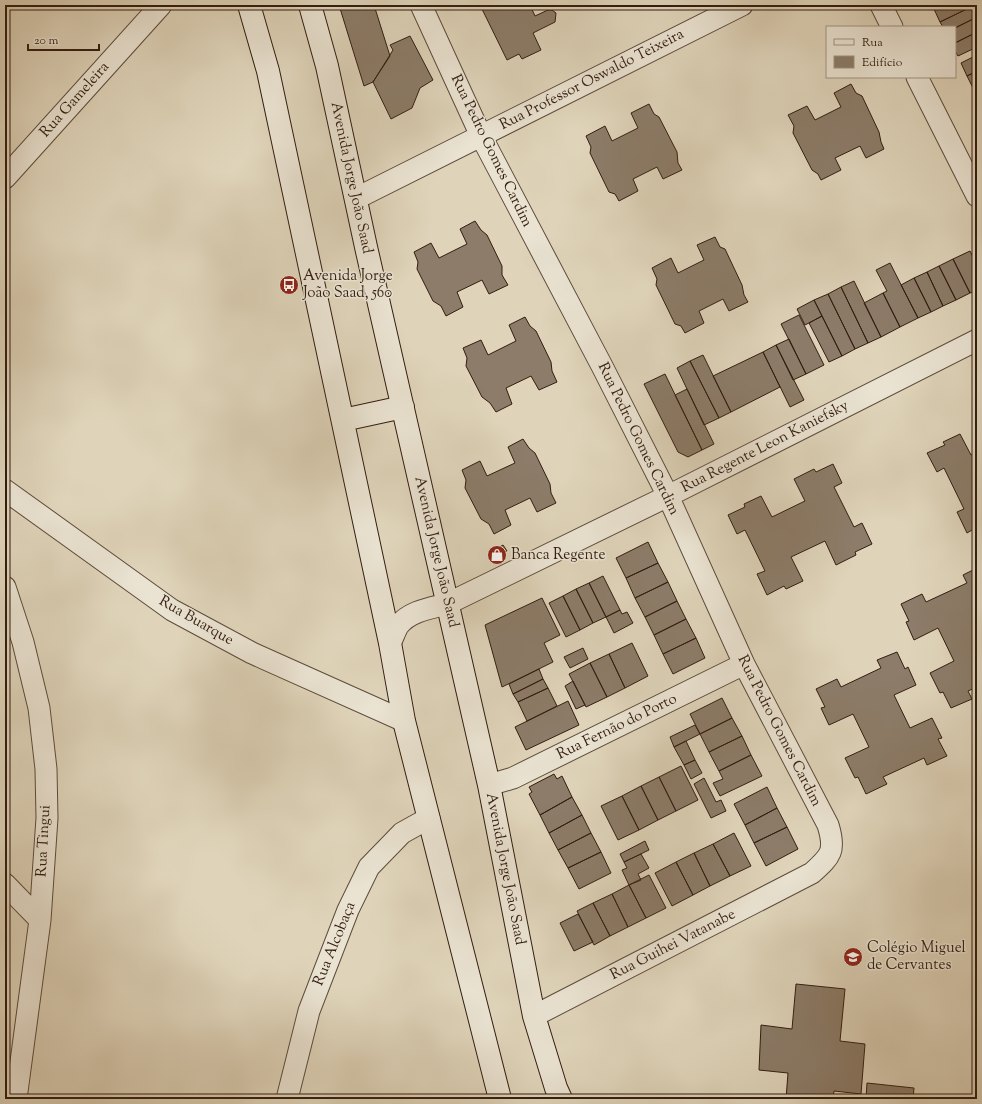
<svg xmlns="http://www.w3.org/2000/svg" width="982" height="1104" viewBox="0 0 982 1104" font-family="'Sorts Mill Goudy',serif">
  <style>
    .building { fill: #8c7c69; stroke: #321d11 }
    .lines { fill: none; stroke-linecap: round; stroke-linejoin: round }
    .street-casing { stroke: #5d4b3b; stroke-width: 23 }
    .secondary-casing { stroke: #321d11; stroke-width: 24 }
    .street { stroke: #eae3d2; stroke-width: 21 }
    .secondary { stroke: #eae3d2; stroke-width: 22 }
    .labels { text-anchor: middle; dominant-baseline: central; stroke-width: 3; stroke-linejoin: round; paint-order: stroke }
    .street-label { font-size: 15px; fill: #321d11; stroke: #eae3d2 }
    .poi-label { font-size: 15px; fill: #321d11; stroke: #eae3d2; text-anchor: start }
  </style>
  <rect width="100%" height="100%" fill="#dfd4ba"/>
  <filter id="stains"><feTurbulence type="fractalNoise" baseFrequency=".005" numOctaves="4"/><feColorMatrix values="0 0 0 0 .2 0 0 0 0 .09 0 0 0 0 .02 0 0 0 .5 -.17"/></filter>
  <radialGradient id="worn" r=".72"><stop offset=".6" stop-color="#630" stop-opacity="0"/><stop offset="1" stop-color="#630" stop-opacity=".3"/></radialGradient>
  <!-- building -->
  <path class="building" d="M339 5H374L390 56 373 82 364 86Z
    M491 5H519L520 8 530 5 535 16 548 10H552L556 13 555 22 533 33 541 50 522 59 519 54 507 60 482 9Z
    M943 5H975L940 22 934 9Z
    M975 5H977V17L955 28V27H943L940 22Z
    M977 17V32L955 43V28Z
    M977 32V47L958 56 955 51V43Z
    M410 36 433 80 420 88 412 108 391 119 373 82 393 50 390 45Z
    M977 55V71L967 76 961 63Z
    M977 71V83L972 86 967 76Z
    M977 83V97L972 86Z
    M851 84 856 93 862 96 879 132 881 142 884 149 866 158 860 146 835 158 841 170 821 180 818 174 812 170 793 133 794 126 788 115 807 106 815 120 841 107 834 93Z
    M649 104 654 114 659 117 677 152 678 163 682 170 663 179 657 167 633 179 638 191 619 201 615 194 609 192 590 153 591 147 586 136 605 126 612 141 638 128 631 113Z
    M475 221 481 230 487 235 502 266V275L508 285 489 294 482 280 457 292 463 307 446 316 441 306 433 301 417 269 418 262 414 252 431 243 439 258 467 244 460 229Z
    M715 237 720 247 725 249 742 285 744 295 748 302 729 311 723 299 699 311 704 323 685 333 681 326 675 324 656 285 657 279 652 268 671 258 678 273 704 260 697 245Z
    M970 251 977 265V290L970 293 953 259Z
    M953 259 970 293 956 300 939 266Z
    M890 263 918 318 900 327 883 293 887 291 876 270Z
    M939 266 956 300 943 306 927 272Z
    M927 272 943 306 931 312 914 278Z
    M914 278 931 312 918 318 901 285Z
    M854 281 881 337 868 343 841 287Z
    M841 287 868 343 855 349 828 294Z
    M883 293 900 327 881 337 864 303Z
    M828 294 855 349 842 356 814 300Z
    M814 300 822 316 805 325 797 309Z
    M799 315 824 365 806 374 781 324Z
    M822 316 842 356 829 362 809 323Z
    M525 317 530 326 536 331 551 362 552 371 557 382 539 390 531 376 506 388 512 404 496 412 490 403 482 397 466 366 467 358 463 348 481 340 488 355 516 341 509 325Z
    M789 339 806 374 793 380 776 345Z
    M776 345 804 400 790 407 763 352Z
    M763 352 780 387 731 412 713 376Z
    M703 355 731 412 719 418 690 361Z
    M690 361 719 418 704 425 677 368Z
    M665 374 702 450 688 457 678 452 644 384Z
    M687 389 714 444 702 450 675 395Z
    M960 434 971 455 977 452V527L967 533 957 512 964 509 944 468 937 472 927 453 945 445 943 442Z
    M523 439 529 448 535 453 550 484 551 493 556 503 537 512 530 498 505 510 511 525 494 534 489 524 481 519 465 488 466 480 462 470 480 461 487 476 515 463 508 447Z
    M833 464 842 483 834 487 854 527 862 523 872 544 855 552 856 555 836 565 825 541 791 557 803 581 786 589 784 586 767 595 757 574 765 571 745 530 737 534 728 515 745 507 744 504 761 496 772 517 805 501 794 479 814 469 816 472Z
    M648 542 658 563 626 578 616 558Z
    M503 545 507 551 492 559 489 553Z
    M658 563 668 582 635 598 626 578Z
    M977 568V687L968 691 972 699 951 708 943 692 940 693 930 673 954 661 938 628 914 640 906 622 909 621 901 604 922 594 926 602 967 583 963 575Z
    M603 576 620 610 606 617 589 583Z
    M668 582 677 601 645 617 635 598Z
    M589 583 606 617 593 623 576 589Z
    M576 589 593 623 580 630 563 596Z
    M563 596 580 630 566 637 549 603Z
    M542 598 560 635 544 643 553 662 502 687 485 625Z
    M677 601 686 619 654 635 645 617Z
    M620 610 622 614 627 612 633 623 614 633 606 617Z
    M686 619 696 638 663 654 654 635Z
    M696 638 705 658 673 674 663 654Z
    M632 643 648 676 625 688 609 654Z
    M583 648 588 659 570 668 564 657Z
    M897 652 905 669 908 667 916 685 894 695 910 728 932 718 942 738 938 739 947 756 927 765 924 758 883 777 887 784 866 794 858 777 855 778 845 758 869 747 853 714 829 725 821 708 825 707 816 689 837 679 841 687 881 668 877 660Z
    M609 654 625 688 607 697 590 663Z
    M590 663 607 697 586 707 569 674Z
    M539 669 543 679 513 694 509 684Z
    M543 679 548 688 518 702 513 694Z
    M573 681 585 705 576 709 565 686Z
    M548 688 557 706 527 721 518 702Z
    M722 698 732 718 700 734 690 714Z
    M568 701 579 725 526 750 515 727Z
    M732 718 742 736 709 752 700 734Z
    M695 725 700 734 674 747 670 737Z
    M742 736 751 755 719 771 709 752Z
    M686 741 695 760 684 765 674 747Z
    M751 755 762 776 720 796 713 783 723 779 719 771Z
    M695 760 702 773 691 779 684 765Z
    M681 766 698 800 676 811 659 777Z
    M554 774 557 779 562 776 572 797 540 815 529 794 532 792 529 787Z
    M659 777 676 811 658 820 641 786Z
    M704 778 716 802 721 800 726 811 711 818 694 784Z
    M641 786 658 820 639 830 622 796Z
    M767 787 777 808 745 825 734 804Z
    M622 796 639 830 618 840 601 806Z
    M572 797 582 815 549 833 540 815Z
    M777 808 787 827 754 843 745 825Z
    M582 815 591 833 558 850 549 833Z
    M787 827 798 849 766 866 754 843Z
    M591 833 601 852 568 868 558 850Z
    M734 833 751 866 730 876 713 844Z
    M645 841 649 850 624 862 620 854Z
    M713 844 730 876 710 886 694 853Z
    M601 852 611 873 579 889 568 868Z
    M694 853 710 886 693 895 676 862Z
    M641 854 649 868 638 874 641 880 629 885 622 870 627 868 624 862Z
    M676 862 693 895 672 906 655 873Z
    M649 875 666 908 646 918 629 885Z
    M629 885 646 918 628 927 612 894Z
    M612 894 628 927 610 936 593 903Z
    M593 903 610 936 594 945 577 911Z
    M578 914 593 942 574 951 560 923Z
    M796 984 845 989 840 1041 865 1044 861 1094 834 1091 833 1099H786L788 1073 759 1070 761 1025 792 1029Z
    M867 1083 914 1088 913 1099H866Z"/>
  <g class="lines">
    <!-- street casing -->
    <g class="street-casing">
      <path id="street" d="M421 5 481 136 603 368 668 496 744 664 828 825C836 851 831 856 812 873L534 1016
        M881 5 892 27
        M917 77 977 196
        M5 178 161 5
        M357 198 742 5
        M5 490 172 610 252 653 404 721
        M5 587 23 642 39 708 46 769 47 818 40 920 16 1099
        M390 643C393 638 395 631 398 626 409 611 431 608 447 604L668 496 977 340
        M489 785 513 778 744 664
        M5 884 40 920
        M287 1099 309 1011 348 910 369 867 402 833 429 818"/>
    </g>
    <!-- secondary casing -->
    <g class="secondary-casing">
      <path id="secondary" d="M249 5 268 71 390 643 404 721 500 1099
        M310 5 327 66 366 247 489 785 534 1016 556 1088 561 1099
        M343 420 403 407"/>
    </g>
    <!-- street -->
    <use href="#street" class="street"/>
    <!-- secondary -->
    <use href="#secondary" class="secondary"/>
  </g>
  <!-- icons -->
  <defs>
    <g id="bus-disc" transform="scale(1)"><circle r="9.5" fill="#8f2418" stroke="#eae3d2"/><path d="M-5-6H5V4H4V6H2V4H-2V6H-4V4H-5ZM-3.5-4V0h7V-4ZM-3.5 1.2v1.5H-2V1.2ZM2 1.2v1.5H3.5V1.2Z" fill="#fff"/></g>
    <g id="shop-disc" transform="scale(1)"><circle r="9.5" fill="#8f2418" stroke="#eae3d2"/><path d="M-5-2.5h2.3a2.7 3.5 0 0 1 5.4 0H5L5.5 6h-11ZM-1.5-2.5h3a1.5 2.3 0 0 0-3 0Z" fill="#fff"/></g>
    <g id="school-disc" transform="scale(1)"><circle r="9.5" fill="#8f2418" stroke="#eae3d2"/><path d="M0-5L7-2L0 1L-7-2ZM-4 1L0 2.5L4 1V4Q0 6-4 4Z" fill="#fff"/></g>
  </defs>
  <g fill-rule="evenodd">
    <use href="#bus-disc" x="289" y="285"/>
    <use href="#shop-disc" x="497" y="555"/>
    <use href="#school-disc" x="853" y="957"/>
  </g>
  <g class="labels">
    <!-- street labels -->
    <g class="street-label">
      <text transform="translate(592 80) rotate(-27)">Rua Professor Oswaldo Teixeira</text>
      <text transform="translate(75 100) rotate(-48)">Rua Gameleira</text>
      <text transform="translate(491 151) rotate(64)">Rua Pedro Gomes Cardim</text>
      <text transform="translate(351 178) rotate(78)">Avenida Jorge João Saad</text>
      <text transform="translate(638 439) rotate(64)">Rua Pedro Gomes Cardim</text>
      <text transform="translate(765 447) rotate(-27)">Rua Regente Leon Kaniefsky</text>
      <text transform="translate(436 552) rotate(77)">Avenida Jorge João Saad</text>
      <text transform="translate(196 621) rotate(30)">Rua Buarque</text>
      <text transform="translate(617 727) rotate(-26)">Rua Fernão do Porto</text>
      <text transform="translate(779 731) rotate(63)">Rua Pedro Gomes Cardim</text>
      <text transform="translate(44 841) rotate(-87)">Rua Tingui</text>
      <text transform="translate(505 869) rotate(79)">Avenida Jorge João Saad</text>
      <text transform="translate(335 944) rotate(-68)">Rua Alcobaça</text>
      <text transform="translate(673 945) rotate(-27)">Rua Guihei Vatanabe</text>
    </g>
    <!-- poi labels -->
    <g class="poi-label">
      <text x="303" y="276">Avenida Jorge<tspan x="303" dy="17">João Saad, 560</tspan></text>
      <text x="511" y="555">Banca Regente</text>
      <text x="867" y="948">Colégio Miguel<tspan x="867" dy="17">de Cervantes</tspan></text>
    </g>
  </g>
  <!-- margin -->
  <rect width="982" height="1104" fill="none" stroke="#dfd4ba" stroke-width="20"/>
  <rect x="6" y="6" width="970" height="1092" fill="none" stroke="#321d11" stroke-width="2"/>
  <rect x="10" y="10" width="962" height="1084" fill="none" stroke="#321d11"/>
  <!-- legend -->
  <rect x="826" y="26" width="130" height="52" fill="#eae3d2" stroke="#a09485"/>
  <rect x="834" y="39" width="20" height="6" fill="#eae3d2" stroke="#a09485"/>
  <text x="862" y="46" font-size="12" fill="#321d11">Rua</text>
  <rect x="834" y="56" width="20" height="12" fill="#8c7c69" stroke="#a09485"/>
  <text x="862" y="66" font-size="12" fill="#321d11">Edifício</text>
  <!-- scale -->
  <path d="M28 44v6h71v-6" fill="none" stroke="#321d11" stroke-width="2"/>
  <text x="34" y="44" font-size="12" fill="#321d11" stroke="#eae3d2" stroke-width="3" paint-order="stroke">20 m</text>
  <rect width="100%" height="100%" filter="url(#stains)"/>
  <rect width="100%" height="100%" fill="url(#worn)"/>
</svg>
